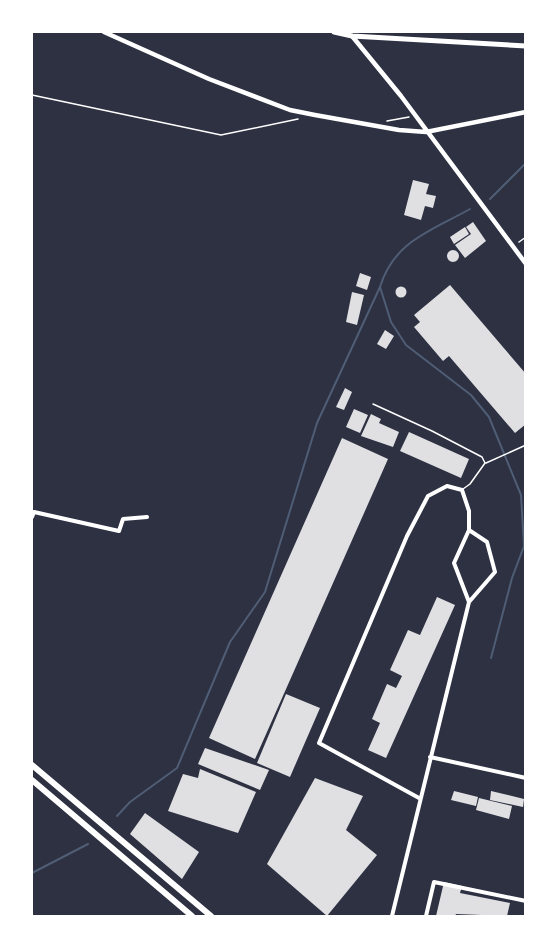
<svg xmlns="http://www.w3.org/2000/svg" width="557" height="948" viewBox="0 0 557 948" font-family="'Roboto Condensed',sans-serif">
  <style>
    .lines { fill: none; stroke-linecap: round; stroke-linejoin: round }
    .stream { stroke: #4f5d75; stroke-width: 2 }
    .building { fill: #e0e0e3 }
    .path { stroke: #fff; stroke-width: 1.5 }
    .service { stroke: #fff; stroke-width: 1.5 }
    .minor { stroke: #fff; stroke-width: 4 }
    .tertiary { stroke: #fff; stroke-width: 4.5 }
    .secondary { stroke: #fff; stroke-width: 5 }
    .primary { stroke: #fff; stroke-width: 6 }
  </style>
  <rect width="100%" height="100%" fill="#2d3142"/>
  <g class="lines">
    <!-- stream -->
    <path class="stream" d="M490 199 526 163
      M380 287 391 322 406 345 471 395 489 417 521 495 524 546 512 578 491 658
      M117 816 130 802 177 768 230 642 265 592 317 423 380 287C394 241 431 231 470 209
      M32 873 88 844"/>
  </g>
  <!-- building -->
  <path class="building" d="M413 180 429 184 426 194 436 196 433 208 425 206 421 220 404 215Z
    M473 222 486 241 465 258 455 245 471 234 466 227Z
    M465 227 469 234 454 244 450 237Z
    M447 256a6 6 0 1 1 12 0a6 6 0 1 1-12 0Z
    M360 273 371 277 367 290 356 286Z
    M450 285 526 374V424L515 433 449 356 443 361 414 327 420 322 414 315Z
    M395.5 292a5.5 5.5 0 1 1 11 0a5.5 5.5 0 1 1-11 0Z
    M352 292 364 295 357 325 346 322Z
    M385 330 394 336 386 349 377 344Z
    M345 388 352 392 344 410 336 407Z
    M354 409 368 415 360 433 346 427Z
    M371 414 381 419 379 423 399 432 393 447 361 436Z
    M409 432 469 459 461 478 400 451Z
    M342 438 388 459 255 759 209 738Z
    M437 597 455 605 386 758 368 750 380 723 372 719 387 684 396 688 402 676 390 670 408 630 420 635Z
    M286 694 320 708 290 777 257 763Z
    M205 748 269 770 260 790 198 764Z
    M200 769 256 792 238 833 168 811 183 774 198 778Z
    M315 778 363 796 346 830 377 855 327 916 267 864Z
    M454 791 478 797 476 806 451 800Z
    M491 791 524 799 523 807 490 800Z
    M479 798 512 806 509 819 476 810Z
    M145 813 199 852 182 879 130 834Z
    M444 882 462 886 460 893 510 903 507 916 456 914 455 916H436Z"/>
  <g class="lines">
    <!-- path -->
    <path class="path" d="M32 95 221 135 298 119
      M387 121 409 117
      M519 242 526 237"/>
    <!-- service -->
    <path class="service" d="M373 404 432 431 482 457 485 463 470 484 463 489
      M486 463 526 445"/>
    <!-- minor -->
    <path class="minor" d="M32 517 34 512 119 531 123 519 147 517
      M430 757 526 778
      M419 798 319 743 407 536 428 496 447 486 462 490 469 511V530
      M392 916 469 602 495 572 487 542 469 530 454 563 469 602
      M426 916 434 882 526 901"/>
    <!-- tertiary -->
    <path class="tertiary" d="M104 32 209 79 290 110 315 115 399 130 426 132 526 112
      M352 36 401 96 526 264"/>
    <!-- secondary -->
    <path class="secondary" d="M334 32 352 36 526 46"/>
    <!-- primary -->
    <path class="primary" d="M32 765 211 916
      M32 780 192 916"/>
  </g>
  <!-- border -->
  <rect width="557" height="948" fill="none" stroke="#ffffff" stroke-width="66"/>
</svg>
